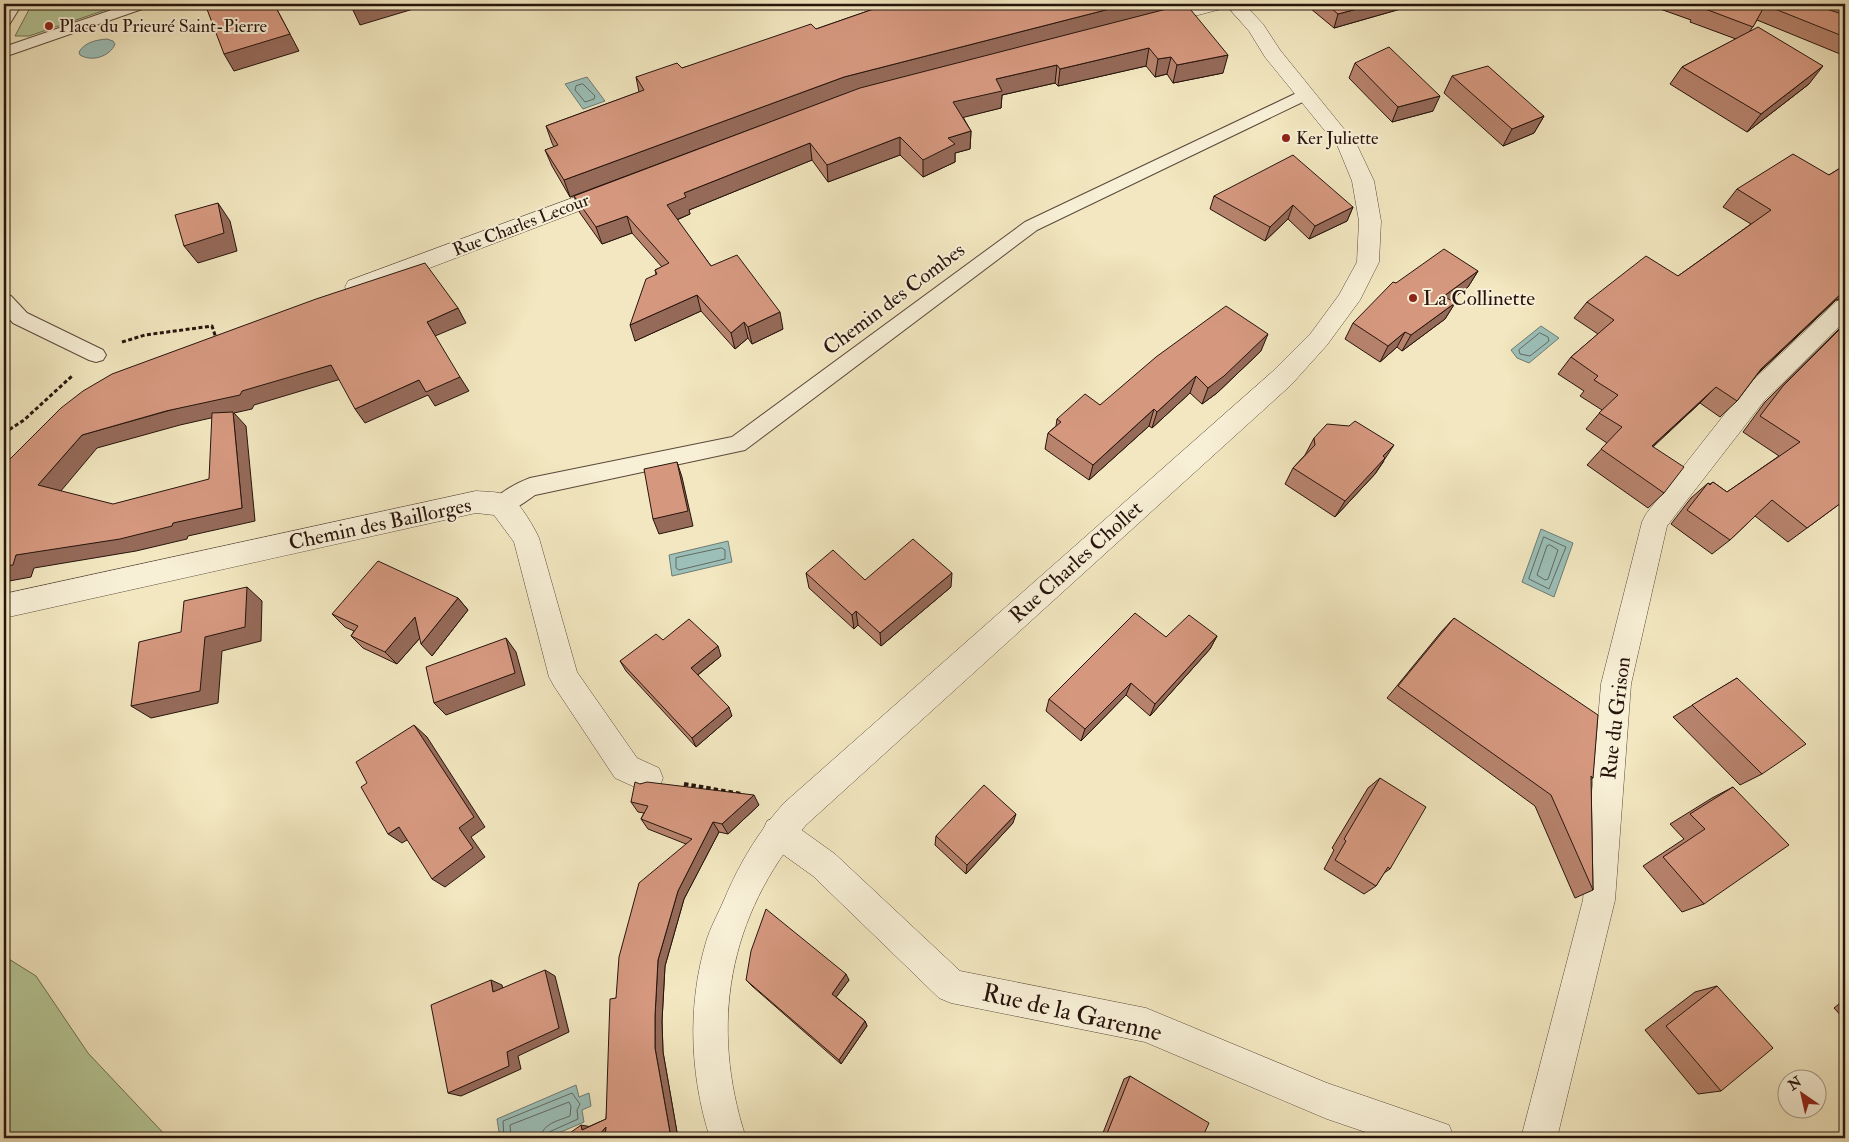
<svg xmlns="http://www.w3.org/2000/svg" width="1849" height="1142" viewBox="0 0 1849 1142" font-family="'IM FELL Double Pica',serif">
  <style>
    .green { fill: #b6c796; stroke: #6e6e52 }
    .water { fill: #9cbfb8; stroke: #6d7b74 }
    .lines { fill: none; stroke-linecap: round; stroke-linejoin: round }
    .shore { stroke: #626a62; stroke-width: 1 }
    .service-casing { stroke: #5a493a; stroke-width: 2 }
    .minor-casing { stroke: #5a493a; stroke-width: 1 }
    .tertiary-casing { stroke: #5a493a; stroke-width: 1 }
    .path-far1 { stroke: #27140d; stroke-width: 3; stroke-dasharray: 4 2.5; stroke-linecap: butt }
    .path { stroke: #27140d; stroke-width: 4; stroke-dasharray: 4.5 3; stroke-linecap: butt }
    .service { fill: #f7efd6; fill-rule: evenodd }
    .minor { fill: #f7efd6; fill-rule: evenodd }
    .tertiary { fill: #f7efd6; fill-rule: evenodd }
    .wall { fill: #b7836d; stroke: #27140d }
    .shaded-wall { fill: #956a59; stroke: #27140d }
    .building { fill: #d5987f; stroke: #27140d }
    .poi-dot { fill: #8f2418; stroke: #f7efd6; stroke-width: 2 }
    .labels { text-anchor: middle; dominant-baseline: central; stroke-width: 4; stroke-linejoin: round; paint-order: stroke }
    .far-poi-label { font-size: 18px; fill: #27140d; stroke: #f7efd6; text-anchor: start }
    .far-street-label { font-size: 18px; fill: #27140d; stroke: #f7efd6 }
    .poi-label { font-size: 21px; fill: #27140d; stroke: #f7efd6; text-anchor: start }
    .street-label { font-size: 21px; fill: #27140d; stroke: #f7efd6 }
    .near-street-label { font-size: 25px; fill: #27140d; stroke: #f7efd6 }
  </style>
  <rect width="100%" height="100%" fill="#f2e7c0"/>
  <filter id="stains"><feTurbulence type="fractalNoise" baseFrequency=".004" numOctaves="4"/><feColorMatrix values="0 0 0 0 .2 0 0 0 0 .09 0 0 0 0 .02 0 0 0 .5 -.17"/></filter>
  <radialGradient id="worn" r=".72"><stop offset=".6" stop-color="#630" stop-opacity="0"/><stop offset="1" stop-color="#630" stop-opacity=".3"/></radialGradient>
  <!-- green -->
  <path class="green" d="M32 4H123L29 36H15Z
    M4 956 36 976 88 1053 168 1138H4Z"/>
  <!-- water -->
  <path class="water" d="M107 39 113 41 115 44C110 57 91 62 80 55L79 52C85 42 96 40 107 39Z
    M587 77 605 101 583 109 565 84Z
    M1541 326 1559 338 1529 363 1517 358 1511 350Z
    M1541 529 1573 543 1554 597 1522 582Z
    M728 541 732 562 672 576 669 555Z
    M576 1085 579 1097 589 1093 591 1106 582 1110 584 1122 547 1138H500L497 1119Z"/>
  <g class="lines">
    <!-- shore -->
    <path class="shore" d="M583 84 595 96 594 99 585 102 575 90 576 86Z
      M1540 333 1548 337 1549 341 1530 356 1520 354 1519 350Z
      M1544 537 1566 547 1549 589 1529 579Z
      M1550 545 1558 550 1548 579 1545 580 1537 575 1547 546Z
      M722 548 725 550V559L679 570 676 568V558Z
      M504 1138 503 1121 572 1093 580 1104 577 1110 578 1119 549 1132 547 1138
      M511 1138 510 1125 569 1102 571 1106 570 1116C558 1121 543 1123 540 1138"/>
    <!-- service casing -->
    <g class="service-casing">
      <path id="service" d="M7 4H22L9 25 4 27V9Z
        M129 4H151L148 7 4 57V47Z
        M1305 89 1311 90 1313 94 1311 98 1037 230 745 450 535 495C523 503 509 516 494 511L491 505C497 493 517 483 530 478L732 437 1025 222Z
        M4 294 11 296 27 313 103 350 106 355 103 360 96 362 89 360 13 323 4 313Z"/>
    </g>
    <!-- minor casing -->
    <g class="minor-casing">
      <path id="minor" d="M1197 4H1227L1225 8 1156 26 1149 24 1147 20 1149 16Z
        M613 183 621 185 624 190 621 195 364 293 356 295 348 293 345 287 348 281Z
        M1845 299V321L1764 401 1667 526 1631 684 1615 900 1557 1138H1521L1583 900 1601 684 1642 522 1646 514 1746 387 1837 301Z
        M476 491C486 492 504 491 512 498 521 505 534 527 539 538L577 672 637 758 659 768 663 778 659 788 648 793 615 778 554 686 549 677 514 542 494 515 476 513 4 618V594Z
        M778 816 789 821 835 854 960 971 1146 1008 1327 1083 1449 1125 1454 1138H1383L1327 1119 1145 1042 951 1003 939 998 813 876 767 843 762 832 767 821Z"/>
    </g>
    <!-- tertiary casing -->
    <g class="tertiary-casing">
      <path id="tertiary" d="M1225 4H1244L1263 24 1280 50 1357 145 1374 181 1381 221 1379 262 1360 300 1327 345 1291 385 806 825C728 916 709 1025 746 1138H710C690 1076 687 1006 706 942 710 928 718 914 724 900 739 864 758 832 784 803L1273 371 1311 333 1339 295 1357 262 1359 221 1352 181 1338 147 1265 57 1249 31Z"/>
    </g>
    <!-- path-far1 -->
    <path class="path-far1" d="M122 342 145 335 212 326 216 338
      M4 433 24 420 72 376"/>
    <!-- path -->
    <path class="path" d="M684 784 742 794"/>
    <!-- service -->
    <use href="#service" class="service"/>
    <!-- minor -->
    <use href="#minor" class="minor"/>
    <!-- tertiary -->
    <use href="#tertiary" class="tertiary"/>
  </g>
  <!-- wall -->
  <path class="wall" d="M888 4H1177L1173 5 1172 7 1223 73 1173 83 1167 74 1155 77 1146 66 1058 86 1055 83 1002 95 1001 108 963 117 971 131 970 149 955 153V162L923 177 900 155 828 182 812 160 689 210 690 214 677 220 711 266 783 329 752 344 748 338 735 349 701 311 635 341 656 274 655 270 662 267 632 233 602 244 580 213 574 196 706 146 570 197 552 166 545 150 554 147 552 143 546 126 639 92 636 77 682 68 816 29Z
    M1305 4H1418L1334 28Z
    M1646 4H1845V56L1757 20 1750 31 1809 84 1747 132 1670 84 1682 67 1736 39 1690 22 1691 20Z
    M1355 63 1433 111 1392 122 1349 78Z
    M1452 76 1544 116 1534 133 1503 146 1444 93Z
    M1845 165V298L1836 300 1759 372 1737 401 1720 417 1700 403 1653 447 1664 493 1648 508 1587 465 1607 443 1586 429 1602 410 1580 396 1584 391 1558 374 1571 357 1598 334 1574 318 1587 302 1678 276 1751 224 1723 207 1737 189 1829 175Z
    M1214 196 1353 207 1347 221 1309 239 1288 219 1265 241 1210 209Z
    M1478 271 1468 287 1451 300 1455 303 1445 319 1402 351 1397 347 1380 362 1345 339 1353 323 1396 283Z
    M1845 323V451L1840 457 1845 500 1788 542 1755 516 1730 540 1712 554 1671 524 1691 498 1708 483 1710 484 1713 482 1727 492 1779 456 1743 432 1765 402Z
    M1261 351 1217 393 1202 404 1190 393 1152 428 1149 426 1089 480 1045 449 1048 433 1056 426 1057 419Z
    M1314 438 1384 461 1375 474 1335 517 1285 484 1293 468 1305 455Z
    M806 573 865 580 951 587 881 646 858 625 854 629 809 588Z
    M458 598 468 610 432 656 420 638 397 664 363 648 351 636 354 631 345 627 332 614Z
    M1454 618 1593 778 1591 779 1593 890 1575 898 1535 806 1387 698 1441 632Z
    M1217 636 1210 649 1150 716 1126 695 1081 741 1046 711 1049 699 1166 637Z
    M663 640 721 656 698 675 732 716 696 747 626 671 620 661Z
    M1737 678 1762 774 1740 785 1673 717Z
    M1380 778 1390 869 1384 873 1376 886 1364 894 1324 869 1334 850 1332 848 1368 788Z
    M640 784 759 805 728 834 719 832 684 899 665 966 662 1021 663 1052 678 1138H563L606 1119 616 998 686 844 648 829 641 819 644 813 638 812 631 802Z
    M1733 787 1704 904 1682 912 1643 866 1684 839 1670 824 1712 798Z
    M1013 823 966 874 935 845 936 836Z
    M746 980H849L836 997 865 1021 867 1026 841 1064 752 986Z
    M1717 986 1721 1091 1698 1094 1645 1030 1695 992Z
    M1845 999V1020L1834 1008Z
    M1130 1076 1204 1134 1212 1138H1101L1124 1079Z"/>
  <!-- shaded-wall -->
  <path class="shaded-wall" d="M274 4 299 51 234 71 224 54Z
    M366 4H430L360 25 352 8Z
    M1129 4H1177L1173 5 1172 9 845 94 570 197 564 180 844 77Z
    M1376 4H1418L1334 28 1338 14Z
    M1149 48 1146 66 1058 86 1060 69Z
    M1228 55 1223 73 1173 83 1177 65Z
    M1171 57 1167 74 1155 77 1158 59Z
    M1057 65 1055 83 1002 95 1001 108 953 120V102L996 79Z
    M1823 66 1809 84 1747 132 1761 114Z
    M1440 96 1433 111 1392 122 1398 107Z
    M1544 116 1534 133 1503 146 1512 129Z
    M971 131 970 149 955 153V162L923 177V160L948 138Z
    M900 137V155L828 182 827 165Z
    M810 143 812 160 689 210 690 214 671 222 667 205 684 193Z
    M4 149 8 168 4 170Z
    M218 203 230 221 237 251 198 263 184 246Z
    M1293 205 1288 219 1265 241 1270 227Z
    M1353 207 1347 221 1309 239 1315 226Z
    M627 216 632 233 602 244 596 227Z
    M1478 271 1468 287 1435 312 1444 296Z
    M1845 290V298L1836 300 1745 386Z
    M697 295 701 311 635 341 630 325Z
    M1455 303 1445 319 1402 351 1411 335Z
    M458 308 466 323 435 336 427 322Z
    M780 312 783 329 752 344 748 327Z
    M744 322 748 338 735 349 731 333Z
    M1405 332 1397 347 1380 362 1388 346Z
    M1268 334 1261 351 1217 393 1202 404 1208 388Z
    M331 365 341 379 254 405 252 409 234 413 246 426 255 521 188 536 187 539 136 551 34 568 31 577 4 582V566L16 555 242 508 233 413 180 425 97 448 55 498 38 485 82 435Z
    M1196 376 1190 393 1152 428 1157 412Z
    M460 377 469 391 435 406 428 395 365 423 355 409 419 380Z
    M1716 387 1700 403 1636 461 1652 446Z
    M1154 409 1149 426 1089 480 1093 465Z
    M1394 445 1375 474 1335 517 1345 501 1383 456Z
    M677 462 682 477 693 526 659 534 653 519Z
    M952 573 951 587 881 646 880 633Z
    M247 587 262 601 261 641 222 651 218 703 151 718 131 706 205 637Z
    M458 598 468 610 432 656 421 644Z
    M856 611 858 625 854 629 852 615Z
    M415 617 427 630 397 664 385 652Z
    M1217 636 1210 649 1150 716 1155 704Z
    M506 638 516 652 525 685 446 715 434 703Z
    M718 646 721 656 695 677 691 668Z
    M1131 683 1126 695 1081 741 1085 729Z
    M729 707 732 716 696 747 692 738Z
    M414 725 427 737 485 827 471 837 485 857 445 887 432 879 459 828Z
    M754 795 759 805 728 834 722 824Z
    M1016 814 1013 823 966 874 967 865Z
    M713 822 719 832 684 899 665 966 662 1021 663 1052 678 1138H671L655 1048V1016L658 960 678 891Z
    M399 827 412 837 402 843 388 834Z
    M545 970 555 976 569 1032 518 1056 521 1069 461 1096 448 1093 507 1052Z
    M846 974 849 980 834 1000 832 994Z
    M491 980 502 985 505 997 493 992Z
    M865 1021 867 1026 841 1064 839 1060Z
    M581 1125 592 1127 582 1130Z
    M606 1127 607 1138H596Z"/>
  <!-- building -->
  <path class="building" d="M205 4H274L290 34 224 54Z
    M350 4H366L352 8Z
    M888 4H1129L844 77 564 180 545 150 558 145 546 126 644 90 636 77 677 63 682 68 811 24 816 29Z
    M1186 4 1228 55 1177 65 1171 57 1158 59 1149 48 1060 69 1057 65 996 79 1002 91 953 102 971 131 948 138 955 144 923 160 900 137 827 165 810 143 684 193 686 197 667 205 711 266 737 255 780 312 748 327 744 322 731 333 697 295 630 325 646 279 657 274 655 270 669 263 627 216 596 227 574 196 860 88Z
    M1326 4H1376L1338 14Z
    M1696 4H1811L1845 15V37L1765 5 1753 27 1700 7 1701 6Z
    M1758 27 1823 66 1761 114 1682 67Z
    M1389 47 1440 96 1398 107 1355 63Z
    M1488 66 1544 116 1512 129 1452 76Z
    M1793 154 1829 175 1845 165V290L1761 369 1737 401 1716 387 1652 446 1684 467 1664 493 1601 449 1622 427 1599 413 1618 395 1594 380 1598 376 1571 357 1614 320 1587 302 1646 256 1678 276 1771 210 1737 189Z
    M1293 155 1353 207 1315 226 1293 205 1270 227 1214 196Z
    M218 203 224 233 184 246 175 215Z
    M1444 249 1478 271 1444 296 1455 303 1411 335 1405 332 1388 346 1353 323 1393 282 1396 283Z
    M425 263 458 308 427 322 460 377 426 392 419 380 355 409 331 365 242 391 240 395 166 411 82 435 38 485 113 504 209 479 212 413 233 412 242 508 173 523 172 526 120 539 16 555 13 565 4 566V465L61 408 83 391 112 374 316 299Z
    M1226 306 1268 334 1224 376 1208 388 1196 376 1157 412 1154 409 1093 465 1048 433 1061 422 1057 419 1085 394 1100 405 1156 357Z
    M1845 324V451L1840 457 1845 460V500L1807 528 1772 500 1730 540 1687 510 1708 483 1710 485 1713 482 1727 492 1800 442 1760 416 1783 386Z
    M1355 421 1394 445 1383 456 1385 458 1345 501 1293 468 1315 445 1314 438 1327 424 1349 426Z
    M677 462 688 511 653 519 644 469Z
    M913 539 952 573 880 633 856 611 852 615 806 573 833 550 865 580Z
    M378 561 458 598 421 644 415 617 385 652 351 636 358 626 332 614Z
    M247 587 245 627 205 637 200 691 131 706 139 642 181 632 184 601Z
    M1135 613 1166 637 1189 615 1217 636 1155 704 1131 683 1085 729 1049 699Z
    M1454 618 1598 715 1593 778 1591 776 1593 890 1551 795 1398 686Z
    M689 619 718 646 691 668 729 707 692 738 620 661 656 634 663 640Z
    M506 638 515 673 434 703 426 667Z
    M1737 678 1806 744 1762 774 1692 705Z
    M414 725 474 817 459 828 473 848 432 879 399 827 388 834 361 787 367 783 356 762Z
    M1380 778 1426 807 1390 869 1388 867 1376 886 1335 860 1346 841 1344 839Z
    M635 782 640 784 647 782 754 795 722 824 713 822 678 891 658 960 655 1016V1048L671 1138H605L606 1127 596 1138H563L581 1125 582 1130 606 1119 610 999 616 998 619 957 639 883 692 839 641 819 648 806 631 802Z
    M984 785 1016 814 967 865 936 836Z
    M1733 787 1789 845 1704 904 1663 857 1705 829 1690 814Z
    M766 909 846 974 832 994 865 1021 839 1060 746 980 751 951Z
    M545 970 559 1028 507 1052 509 1066 448 1093 431 1005 491 980 493 992Z
    M1717 986 1773 1048 1721 1091 1666 1026Z
    M1130 1076 1209 1123 1204 1134 1212 1138H1109L1106 1136Z"/>
  <!-- markers -->
  <g class="poi-dot">
    <circle cx="49" cy="26" r="5"/>
    <circle cx="1286" cy="138" r="5"/>
    <circle cx="1413" cy="298" r="5"/>
  </g>
  <g class="labels">
    <!-- far-poi labels -->
    <g class="far-poi-label">
      <text x="59" y="26">Place du Prieuré Saint-Pierre</text>
      <text x="1296" y="138">Ker Juliette</text>
    </g>
    <!-- far-street labels -->
    <g class="far-street-label">
      <text transform="translate(521 225) rotate(-21)">Rue Charles Lecour</text>
    </g>
    <!-- poi labels -->
    <g class="poi-label">
      <text x="1423" y="298">La Collinette</text>
    </g>
    <!-- street labels -->
    <g class="street-label">
      <text transform="translate(894 299) rotate(-37)">Chemin des Combes</text>
      <text transform="translate(380 524) rotate(-12)">Chemin des Baillorges</text>
      <text transform="translate(1076 562) rotate(-42)">Rue Charles Chollet</text>
      <text transform="translate(1616 718) rotate(-83)">Rue du Grison</text>
    </g>
    <!-- near-street labels -->
    <g class="near-street-label">
      <text transform="translate(1072 1013) rotate(13)">Rue de la Garenne</text>
    </g>
  </g>
  <!-- margin -->
  <rect width="1849" height="1142" fill="none" stroke="#f2e7c0" stroke-width="20"/>
  <rect x="5" y="5" width="1839" height="1132" fill="none" stroke="#27140d" stroke-width="2.5"/>
  <rect x="10" y="10" width="1829" height="1122" fill="none" stroke="#27140d"/>
  <!-- north arrow -->
  <g transform="translate(1802 1094) rotate(326)"><circle r="24" fill="#f7efd6" stroke="#a49786"/>
  <path d="M0-4L9 19L0 12L-9 19Z" fill="#8f2418"/>
  <text y="-8" font-size="14" font-weight="bold" text-anchor="middle" fill="#27140d">N</text>
  </g>
  <rect width="100%" height="100%" filter="url(#stains)"/>
  <rect width="100%" height="100%" fill="url(#worn)"/>
</svg>
